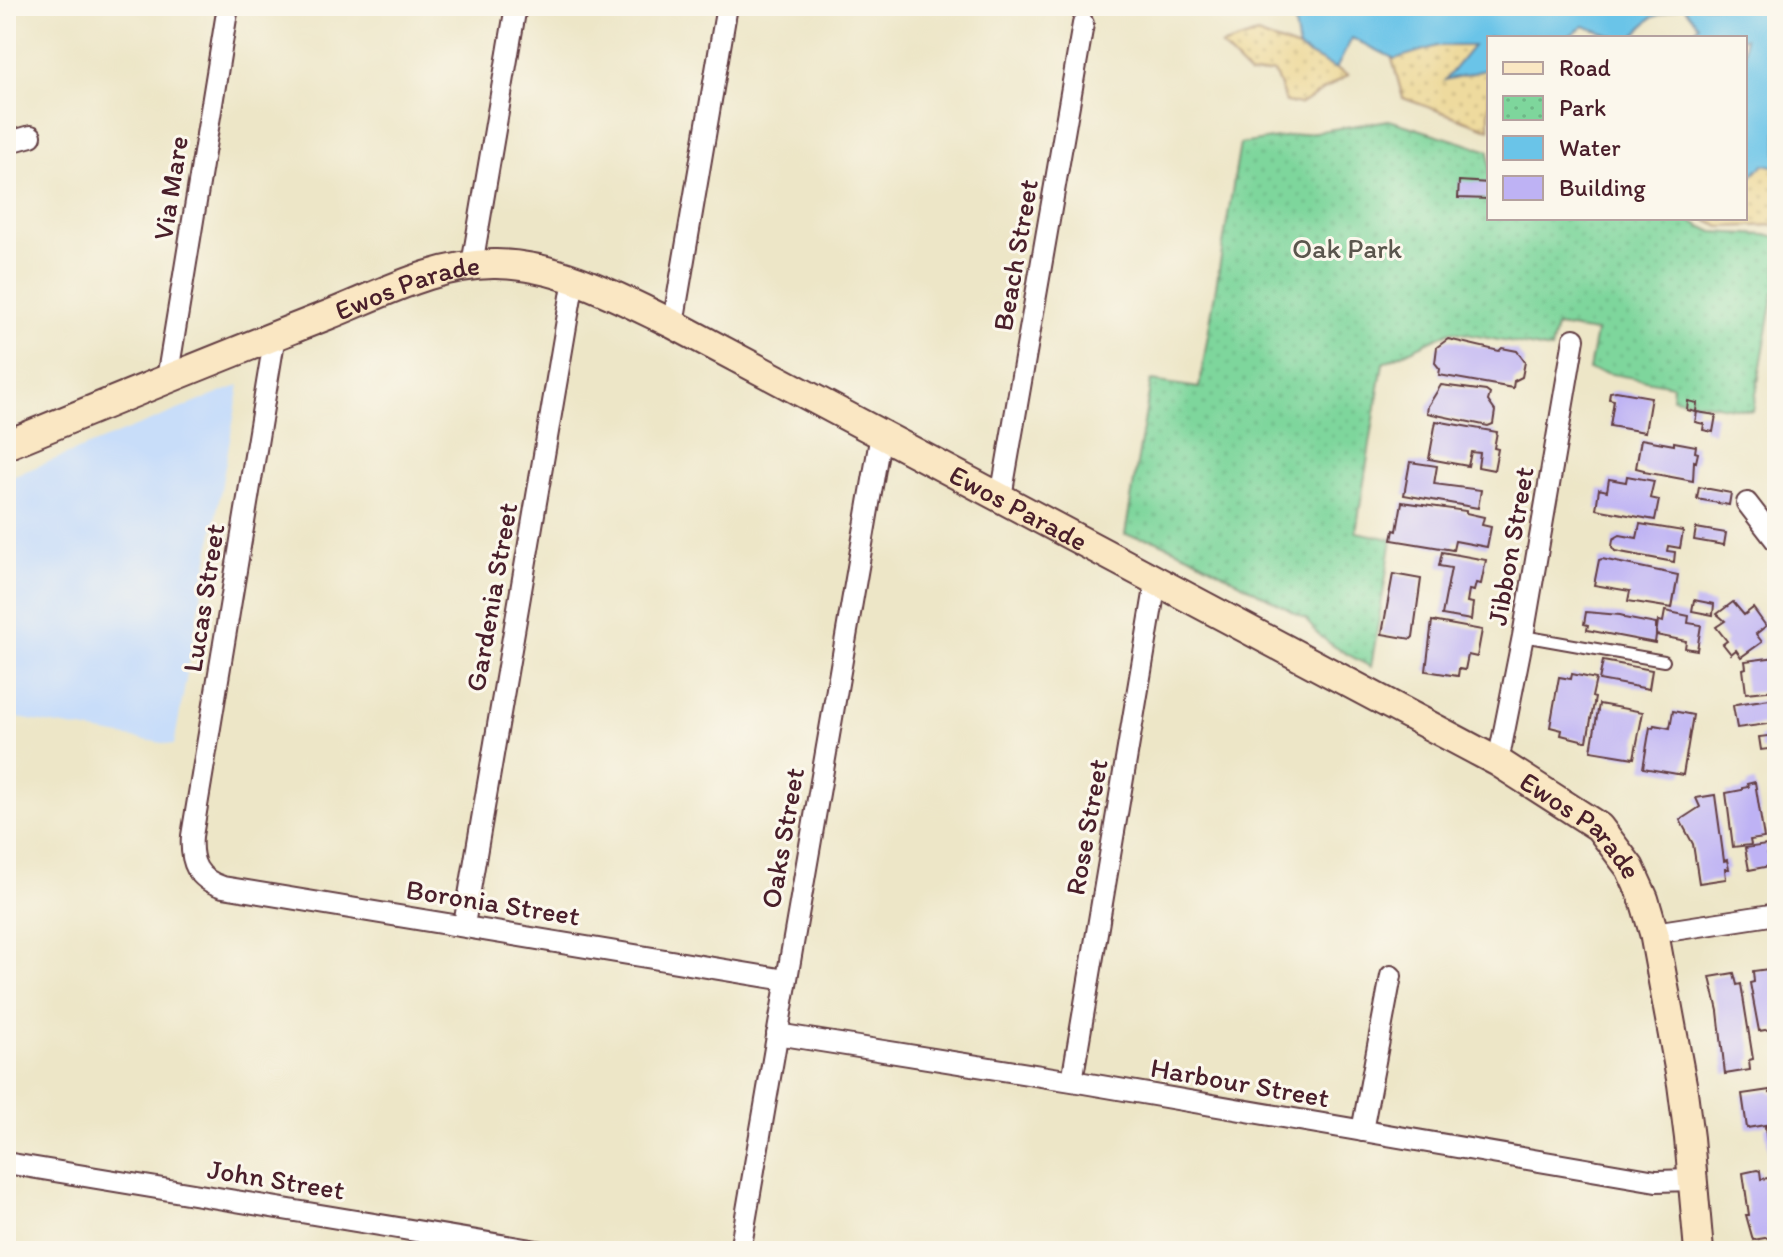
<svg xmlns="http://www.w3.org/2000/svg" width="1783" height="1257" viewBox="0 0 1783 1257" font-family="Itim,sans-serif">
  <style>
    .built { fill: #c8ddf9 }
    .sand { fill: url(#sand-dots); stroke: #9c7c64; stroke-width: 2 }
    .park { fill: url(#park-dots); stroke: #647a64; stroke-width: 2 }
    .water { fill: #6ac4e8; stroke: #5a728a; stroke-width: 2 }
    .building { fill: #beb2f4 }
    .lines { fill: none; stroke-linecap: round; stroke-linejoin: round }
    .lane-casing { stroke: #623d42; stroke-width: 14 }
    .street-casing { stroke: #623d42; stroke-width: 24 }
    .secondary-casing { stroke: #623d42; stroke-width: 32 }
    .lane { stroke: #fff; stroke-width: 10 }
    .street { stroke: #fff; stroke-width: 20 }
    .secondary { stroke: #fae7c3; stroke-width: 28 }
    .labels { text-anchor: middle; dominant-baseline: central; stroke-width: 6; stroke-linejoin: round; paint-order: stroke }
    .street-label { font-size: 28px; fill: #4a1f2b; stroke: #fbf7ec }
    .park-label { font-size: 28px; fill: #5a564d; stroke: #fbf7ec }
  </style>
  <defs>
    <pattern id="sand-dots" width="8" height="8" patternUnits="userSpaceOnUse" patternTransform="scale(2)"><rect width="8" height="8" fill="#eeda9e"/><path d="M2 2h.1M6 6h.1" fill="none" stroke="#cebb88" stroke-width="1.8" stroke-linecap="round"/></pattern>
    <pattern id="park-dots" width="8" height="8" patternUnits="userSpaceOnUse" patternTransform="scale(2)"><rect width="8" height="8" fill="#7ed69c"/><path d="M2 2h.1M6 6h.1" fill="none" stroke="#6eb787" stroke-width="1.8" stroke-linecap="round"/></pattern>
  </defs>
  <rect width="100%" height="100%" fill="#fbf7ec"/>
  <filter id="ink" filterUnits="userSpaceOnUse"><feTurbulence type="fractalNoise" baseFrequency=".0125" numOctaves="2"/><feDisplacementMap in="SourceGraphic" scale="16" xChannelSelector="R" yChannelSelector="G"/><feConvolveMatrix kernelMatrix="1 2 1 2 8 2 1 2 1" color-interpolation-filters="sRGB"/></filter>
  <filter id="wash" filterUnits="userSpaceOnUse"><feTurbulence type="fractalNoise" baseFrequency=".006" numOctaves="4" result="noise"/><feDisplacementMap in="SourceGraphic" scale="32" xChannelSelector="R" yChannelSelector="G"/><feGaussianBlur stdDeviation="1.8" result="paint"/><feColorMatrix in="noise" values="0 0 0 0 0 0 0 0 0 0 0 0 0 0 0 0 0 1.4 0 .05"/><feComposite in="paint" operator="in"/></filter>
  <g filter="url(#wash)">
    <rect width="100%" height="100%" fill="#ede6c7"/>
    <!-- built -->
    <path class="built" d="M240 385 174 745 6 716V479Z"/>
    <!-- sand -->
    <path class="sand" d="M1257 34 1299 49 1348 75 1299 105 1286 102 1274 72 1250 75 1221 46Z
      M1489 39V129L1403 98 1389 48Z
      M1745 128 1777 143V225L1720 227 1702 218H1745Z"/>
    <!-- park -->
    <path class="park" d="M1389 120 1489 151V218H1684L1713 232 1765 235 1777 238V293L1774 292 1753 411 1672 398 1673 385 1589 370 1596 332 1556 326 1551 350 1451 331 1383 363 1356 532 1392 539 1371 667C1346 653 1321 643 1306 619L1193 557 1155 540 1125 535 1151 381 1199 388 1240 144Z"/>
    <!-- water -->
    <path class="water" d="M1292 6H1777V167L1764 164 1752 176 1745 171V38H1689L1698 25 1683 6 1651 18 1632 38H1618L1584 26 1566 38H1489V69L1445 80 1473 46H1437L1395 59 1352 38 1336 69 1299 49Z"/>
    <g id="blocks">
      <!-- building -->
      <path class="building" d="M1459 181 1489 183V199L1458 198Z
        M1448 339 1499 351 1502 348 1517 351 1525 362 1522 377 1514 381 1513 388 1439 375 1440 369 1435 363 1437 347Z
        M1441 385 1486 391 1490 394 1488 401 1495 411 1493 424 1488 426 1427 413 1428 406Z
        M1616 391 1651 397 1645 432 1610 426 1614 400 1609 399 1610 392Z
        M1688 401 1697 403 1696 412 1687 410Z
        M1697 412 1716 415 1713 432 1703 430 1704 424 1695 422Z
        M1436 421 1497 432 1494 448 1498 449 1494 470 1478 467 1480 453 1471 452 1468 466 1429 459Z
        M1641 439 1674 445V442L1696 446 1695 452 1698 453 1696 462 1694 461 1693 481 1644 472V470L1636 468Z
        M1410 462 1437 466 1434 484 1481 490 1478 508 1404 495Z
        M1627 476 1654 481 1650 498 1659 500 1655 520 1596 509 1599 489 1607 491 1609 479 1626 482Z
        M1699 487 1731 493 1729 505 1697 499Z
        M1402 502 1466 511V513L1484 517 1482 525 1491 527 1487 547 1455 541 1453 550 1392 540 1394 530 1397 531Z
        M1640 524 1683 531 1680 548 1668 546 1667 551 1675 552 1674 562 1615 551 1612 547 1613 539 1620 535 1637 538Z
        M1696 528 1726 533 1724 545 1694 540Z
        M1442 552 1486 560 1481 584 1476 583 1474 591 1469 590 1467 602 1473 603 1471 620 1442 615 1451 568 1439 566Z
        M1602 559 1678 575 1672 608 1628 601 1630 591 1594 585 1599 560Z
        M1393 574 1421 579 1413 637 1411 639 1382 634Z
        M1694 600 1714 604 1713 615 1692 611Z
        M1733 602 1744 615 1753 608 1766 626 1756 634 1762 642 1741 657 1736 650 1731 654 1723 644 1727 641 1716 627 1725 621 1717 614Z
        M1665 611 1689 616 1688 623 1701 625 1697 650 1685 648 1686 641 1656 635 1655 643 1587 630 1588 625 1584 624 1586 612 1620 615 1624 616V618L1656 624V635L1658 621 1663 622Z
        M1432 621 1482 630 1477 657 1468 655 1465 670 1459 669 1458 676 1426 671Z
        M1777 657V690L1746 693 1743 669 1746 668 1745 661Z
        M1603 661 1652 670 1649 689 1599 680Z
        M1572 674 1596 679 1592 697 1595 698 1587 741H1585L1561 735 1562 730 1550 727 1559 677 1571 679Z
        M1777 698V712H1774L1776 723 1737 728 1733 706 1736 704Z
        M1599 704 1643 712 1634 758 1591 751Z
        M1673 711 1693 715 1683 775 1643 768 1650 727 1653 728 1654 725 1670 728Z
        M1776 735 1777 748 1761 750 1759 737Z
        M1755 782 1764 838 1750 840 1751 845 1733 847 1726 793 1742 790V788L1748 787 1747 784Z
        M1715 795 1724 861 1727 860 1729 869H1725L1726 879 1699 883 1693 844 1680 820 1700 807 1696 798Z
        M1766 845 1770 866 1749 870 1745 848Z
        M1777 968V1028L1759 1031 1750 983 1754 982 1753 971Z
        M1734 973 1737 985 1741 984 1753 1059 1749 1060 1750 1070 1725 1074 1718 1011 1710 977Z
        M1770 1090V1093L1777 1092V1123L1747 1128 1742 1094Z
        M1777 1125V1167L1771 1168 1765 1127Z
        M1757 1170 1760 1171 1761 1179 1768 1178 1771 1185 1777 1236 1753 1240 1746 1215H1749L1743 1173Z"/>
    </g>
  </g>
  <g filter="url(#ink)">
    <use href="#blocks" fill-opacity="0" stroke="#623d42" stroke-width="2"/>
    <g class="lines">
      <!-- lane casing -->
      <g class="lane-casing">
        <path id="lane" d="M1523 636 1664 661"/>
      </g>
      <!-- street casing -->
      <g class="street-casing">
        <path id="street" d="M6 143 31 136
          M472 265 516 6
          M673 324 727 6
          M275 335 192 836C190 862 197 879 223 887L786 980
          M167 379 228 6
          M1001 497 1083 24
          M1747 503 1777 542
          M1498 762 1523 636 1574 339
          M464 925 574 279
          M1654 933 1777 914
          M777 1034 1072 1081 1656 1181 1693 1180
          M1072 1081 1156 582
          M1362 1131 1391 976
          M6 1163 537 1251
          M740 1251 881 434"/>
      </g>
      <!-- secondary casing -->
      <g class="secondary-casing">
        <g id="secondary">
          <path id="s1" d="M6 445C113 401 220 357 328 315 381 294 438 263 496 264 560 265 617 297 673 324L1498 762 1599 827 1630 868 1644 899 1654 933 1682 1084 1689 1138 1699 1251"/>
        </g>
      </g>
      <!-- lane -->
      <use href="#lane" class="lane"/>
      <!-- street -->
      <use href="#street" class="street"/>
      <!-- secondary -->
      <use href="#secondary" class="secondary"/>
    </g>
  </g>
  <g class="labels">
    <!-- street labels -->
    <g class="street-label">
      <text transform="translate(170 188) rotate(-81)">Via Mare</text>
      <text transform="translate(1015 255) rotate(-80)">Beach Street</text>
      <text stroke="none"><textPath href="#s1" startOffset="432">Ewos Parade</textPath></text>
      <text stroke="none"><textPath href="#s1" startOffset="1104">Ewos Parade</textPath></text>
      <text transform="translate(1510 546) rotate(-80)">Jibbon Street</text>
      <text transform="translate(491 597) rotate(-80)">Gardenia Street</text>
      <text transform="translate(203 598) rotate(-81)">Lucas Street</text>
      <text transform="translate(1086 827) rotate(-80)">Rose Street</text>
      <text stroke="none"><textPath href="#s1" startOffset="1752">Ewos Parade</textPath></text>
      <text transform="translate(782 838) rotate(-80)">Oaks Street</text>
      <text transform="translate(493 902) rotate(9)">Boronia Street</text>
      <text transform="translate(1240 1082) rotate(10)">Harbour Street</text>
      <text transform="translate(276 1179) rotate(9)">John Street</text>
    </g>
    <!-- park labels -->
    <g class="park-label">
      <text x="1347" y="248">Oak Park</text>
    </g>
  </g>
  <!-- margin -->
  <rect width="1783" height="1257" fill="none" stroke="#fbf7ec" stroke-width="32"/>
  <!-- legend -->
  <rect x="1487" y="36" width="260" height="184" fill="#fbf7ec" stroke="#b4a19f" stroke-width="2"/>
  <rect x="1503" y="62" width="40" height="12" fill="#fae7c3" stroke="#b4a19f" stroke-width="2"/>
  <text x="1559" y="76" font-size="24" fill="#4a1f2b">Road</text>
  <rect x="1503" y="96" width="40" height="24" fill="url(#park-dots)" stroke="#b4a19f" stroke-width="2"/>
  <text x="1559" y="116" font-size="24" fill="#4a1f2b">Park</text>
  <rect x="1503" y="136" width="40" height="24" fill="#6ac4e8" stroke="#b4a19f" stroke-width="2"/>
  <text x="1559" y="156" font-size="24" fill="#4a1f2b">Water</text>
  <rect x="1503" y="176" width="40" height="24" fill="#beb2f4" stroke="#b4a19f" stroke-width="2"/>
  <text x="1559" y="196" font-size="24" fill="#4a1f2b">Building</text>
</svg>
